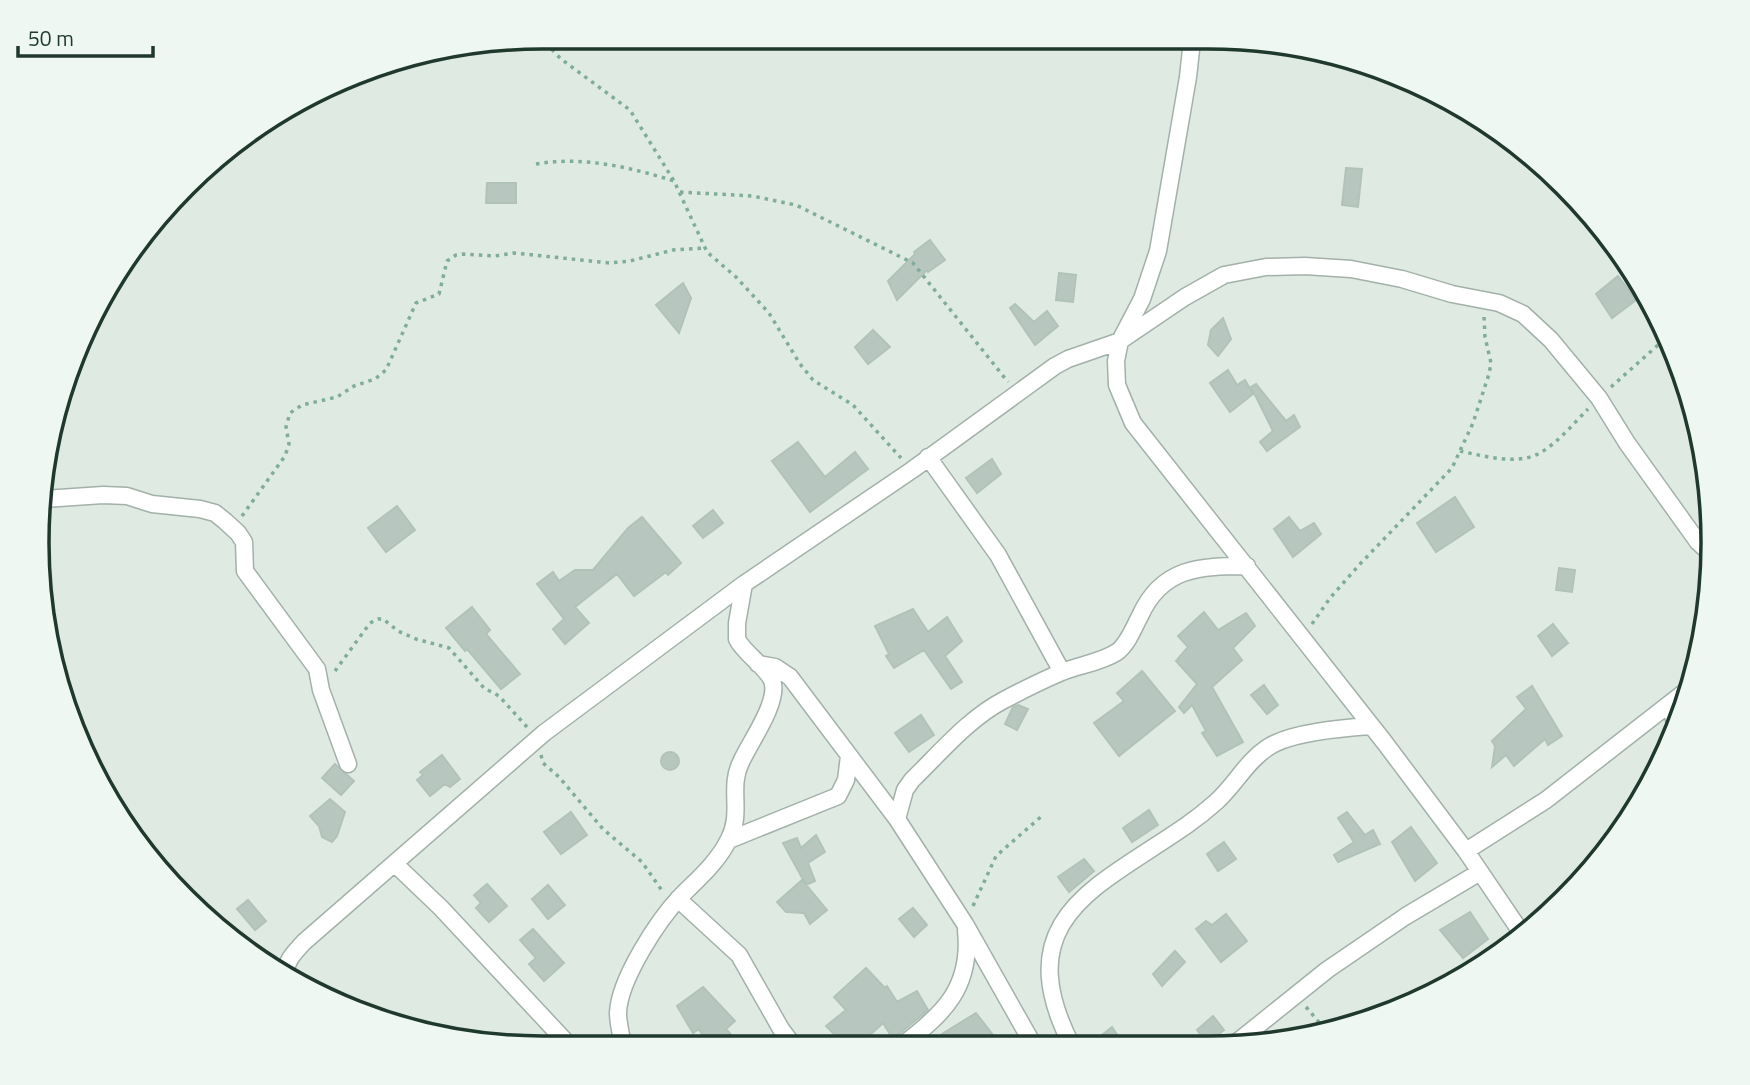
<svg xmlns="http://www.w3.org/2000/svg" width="1750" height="1085" viewBox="0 0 1750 1085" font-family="'Titillium Web',sans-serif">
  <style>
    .building { fill: #b7c7bf; stroke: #b1c3b9; stroke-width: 2 }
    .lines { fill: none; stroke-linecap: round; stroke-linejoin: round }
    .street-casing { stroke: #a2b1a9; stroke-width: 19 }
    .path { stroke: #7fad98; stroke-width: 3.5; stroke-dasharray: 3.5 5; stroke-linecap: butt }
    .street { stroke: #fff; stroke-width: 16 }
    .rim { fill: none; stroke: #20392f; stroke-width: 3.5 }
  </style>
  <rect width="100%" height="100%" fill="#dfeae3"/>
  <!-- building -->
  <path class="building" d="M1346 168 1362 169 1358 207 1342 205Z
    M487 183H516V203H486Z
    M930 240 945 260 928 272 927 270 897 300 888 281 915 254 914 252Z
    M1059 273 1076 275 1073 302 1056 300Z
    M1618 276 1636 300 1612 318 1596 294Z
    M683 283 691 298 679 333 656 305Z
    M1015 304 1034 322 1047 311 1058 326 1035 345 1010 308Z
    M1223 318 1231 339 1218 356 1208 345 1211 330Z
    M873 330 890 347 868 364 855 347Z
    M1228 370 1237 385 1245 380 1253 394 1230 412 1210 383Z
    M1256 384 1286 421 1294 415 1300 427 1267 451 1260 442 1273 431 1251 387Z
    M798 442 825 477 855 452 868 469 810 512 772 461Z
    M992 459 1001 474 977 493 966 478Z
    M1455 497 1474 527 1436 552 1417 523Z
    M397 506 415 530 386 552 368 528Z
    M713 510 723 523 703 538 693 526Z
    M642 517 681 563 668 575 666 572 634 596 617 574 575 607 589 623 565 644 553 629 564 619 537 584 553 572 559 581 575 570H593L628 528Z
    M1289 517 1300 531 1314 523 1321 534 1293 557 1274 529Z
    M1559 568 1575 570 1572 592 1556 590Z
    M472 607 490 630 486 634 520 674 501 689 467 649 465 651 446 628Z
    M913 609 928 632 947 617 962 641 945 656 962 682 951 689 924 650 894 668 886 656 889 654 875 626Z
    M1204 612 1218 630 1246 613 1255 626 1233 648 1242 660 1212 687 1243 742 1217 756 1202 733 1206 731 1192 705 1184 713 1179 707 1197 684 1176 661 1188 647 1178 636Z
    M1553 624 1568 643 1552 656 1538 636Z
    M1142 671 1175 711 1119 756 1094 723 1124 701 1117 693Z
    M1264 685 1278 705 1267 714 1251 695Z
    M1532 686 1562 736 1548 745 1545 739 1514 766 1506 755 1492 767 1495 746 1492 741 1526 709 1517 697Z
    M1018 705 1028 709 1017 730 1005 724 1013 707Z
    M921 715 934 735 909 752 895 733Z
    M661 761a9 9 0 1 1 18 0a9 9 0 1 1-18 0Z
    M442 755 460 779 450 787 445 784 430 796 417 780 423 775 420 772Z
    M335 764 354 781 341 795 322 778Z
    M330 799 345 812 337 836 332 842 322 837 319 826 310 816Z
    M1149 810 1158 825 1132 842 1123 828Z
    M571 812 587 835 561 854 544 832Z
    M1347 812 1365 835 1373 830 1380 844 1338 862 1334 855 1354 842 1338 818Z
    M1411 827 1437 863 1415 881 1392 842Z
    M816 835 825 852 808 863 815 881 806 885 783 843 797 838 801 848Z
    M1224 842 1236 859 1218 871 1207 854Z
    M1084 859 1094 871 1069 892 1058 877Z
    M802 880 827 910 810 924 804 913 786 912 777 902Z
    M487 884 507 906 489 922 476 908 481 903 474 895Z
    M548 885 565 905 548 919 532 899Z
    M248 900 266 921 255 930 237 909Z
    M913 908 927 925 914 937 899 919Z
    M1470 912 1488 939 1463 958 1440 930Z
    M1226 914 1247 941 1221 962 1196 929 1206 921 1212 925Z
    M533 929 564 963 544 981 529 964 536 958 520 940Z
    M1175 951 1185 962 1162 986 1153 974Z
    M866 968 885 988 887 986 897 1002 917 991 928 1010 893 1039 883 1023 858 1046 845 1045 826 1026 846 1010 834 997Z
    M703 987 735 1021 726 1029 740 1045H708L699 1029 693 1033 677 1006Z
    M976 1013 993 1035 978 1046H951L942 1034Z
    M1213 1016 1224 1030 1207 1043 1197 1030Z
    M1112 1027 1120 1039 1111 1047 1088 1046Z"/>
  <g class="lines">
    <!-- street casing -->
    <g class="street-casing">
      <path id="street" d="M1192 41 1188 77 1158 251 1142 299 1120 341 1116 361 1117 385 1133 423 1385 743 1466 851 1523 935
        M928 457 998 555 1062 672
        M44 499 103 495 127 496 152 504 200 509 215 513 225 521 238 533 244 542 245 571 317 669 321 690 348 764
        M758 664 775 667 790 677 897 819 965 924 1034 1046
        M1670 705 1676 726
        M897 819 905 790 912 780C940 753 969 718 1004 700 1023 690 1043 680 1062 672 1080 665 1102 662 1117 652 1128 644 1134 627 1140 616 1162 567 1200 566 1247 566
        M729 840 838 796 846 780 849 756
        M1466 851 1546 800 1691 687
        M395 864 441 908 568 1044
        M678 899 739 955 781 1029 793 1045
        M285 973C287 959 295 952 304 942L544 733 744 584 912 470 1055 366 1068 359 1120 341 1185 297 1224 275 1266 267 1305 266 1351 269 1402 279 1452 294 1499 303 1523 314 1551 340 1599 398 1627 443 1698 542 1712 555
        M623 1045C621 1034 618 1023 618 1013 619 980 658 920 681 896 698 879 718 862 729 839 743 812 728 788 741 762 750 742 777 705 773 684 771 670 744 654 737 639V623L744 584
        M901 1046C944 1014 972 987 966 930
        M1072 1046C1006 918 1098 887 1187 825 1197 818 1207 810 1216 802 1235 785 1246 762 1267 748 1289 732 1344 728 1371 726
        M1231 1047 1327 970 1406 916 1480 872"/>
    </g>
    <!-- path -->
    <path class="path" d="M540 37 561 59 630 110 674 181 707 252 736 277 769 313 800 364 813 380 853 405 901 458
      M536 164C582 156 630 167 674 181
      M680 192 752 196 796 205 913 263 1008 382
      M1611 387 1667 337
      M1460 451C1483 456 1516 465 1538 454 1557 444 1573 424 1588 409
      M242 516 285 456 289 444 286 427 290 413 302 405 337 397 354 386 375 379 386 370 416 303 439 294 447 261 456 255 463 254 495 256 514 253 610 263 630 261 673 250 704 248
      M1312 624 1330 598 1360 564 1452 468 1473 423 1489 374 1491 363 1485 337 1484 316
      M335 671 370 623 378 619H383L398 631 416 639 449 648 484 688 499 696 527 727
      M541 755 543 763 559 777 603 829 642 862 663 892
      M973 906 996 856 1043 815
      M1306 1007 1328 1033"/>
    <!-- street -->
    <use href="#street" class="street"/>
  </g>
  <!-- crop -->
  <path d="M0 0H1750V1085H0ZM542 49H1208A493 493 0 0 1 1701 542V543A493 493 0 0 1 1208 1036H542A493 493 0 0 1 49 543V542A493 493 0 0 1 542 49Z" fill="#eff7f2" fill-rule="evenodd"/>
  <path class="rim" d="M542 49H1208A493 493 0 0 1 1701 542V543A493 493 0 0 1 1208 1036H542A493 493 0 0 1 49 543V542A493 493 0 0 1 542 49Z"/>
  <!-- scale -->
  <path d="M18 46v10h135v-10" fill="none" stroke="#20392f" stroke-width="3.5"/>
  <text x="28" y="46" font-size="21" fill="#20392f" stroke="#eff7f2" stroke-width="5" paint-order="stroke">50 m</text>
</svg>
